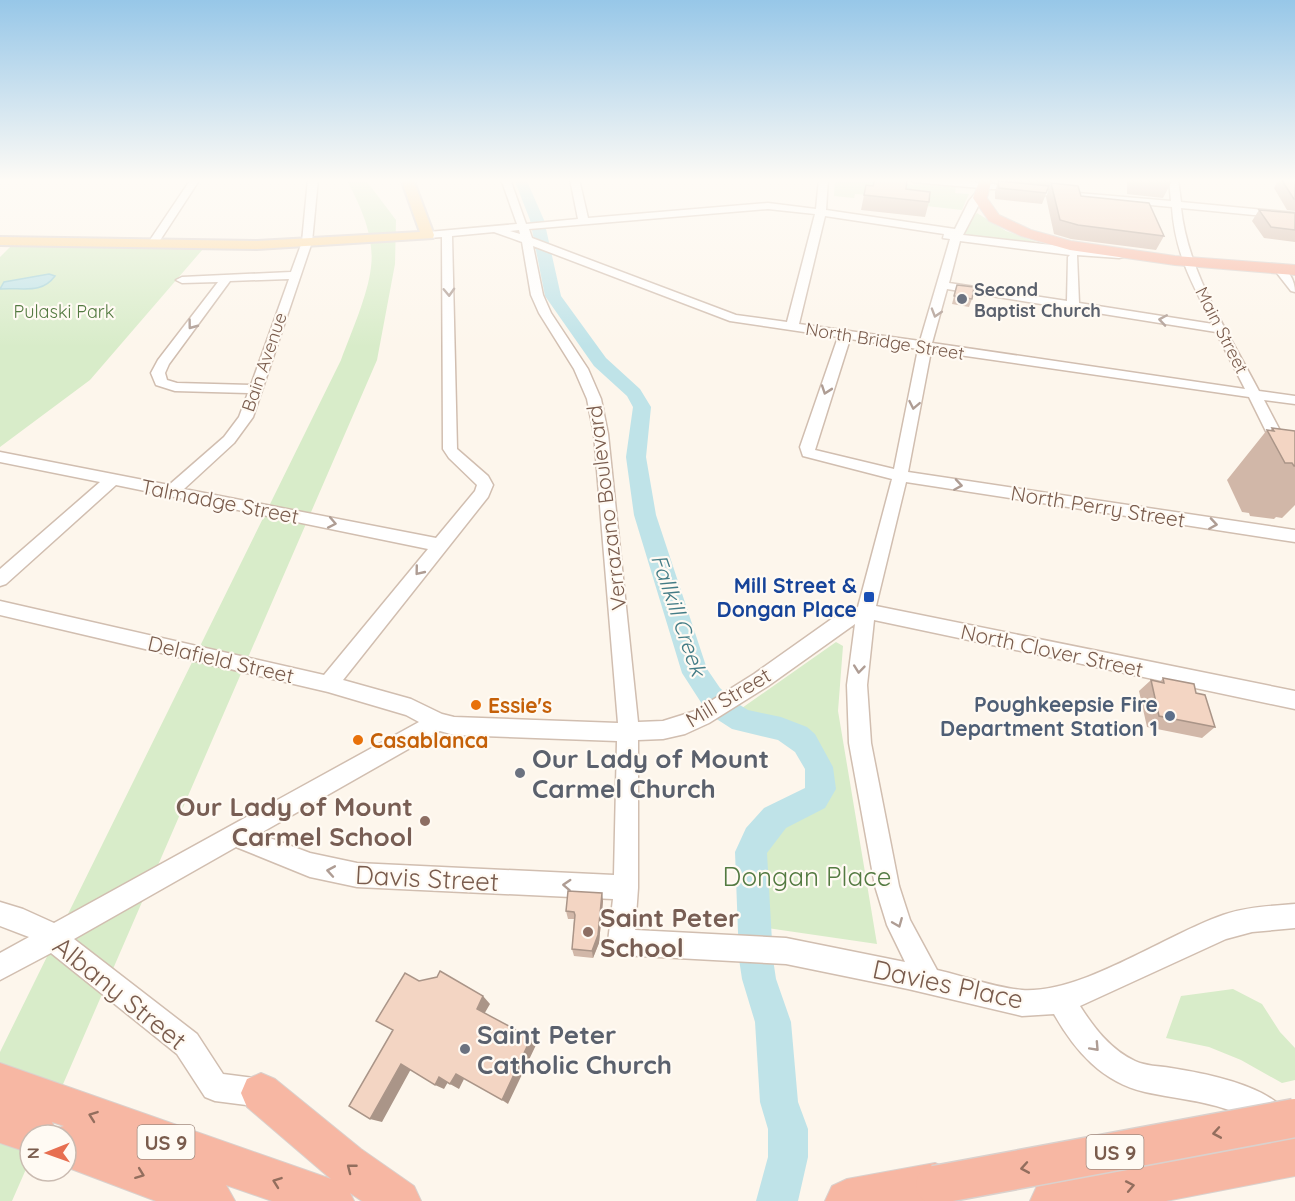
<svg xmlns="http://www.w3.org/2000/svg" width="1295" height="1201" viewBox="0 0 1295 1201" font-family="Quicksand,sans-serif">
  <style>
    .green { fill: #d8ecc9 }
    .water { fill: #bfe3e8; stroke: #a5d3da; stroke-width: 1.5 }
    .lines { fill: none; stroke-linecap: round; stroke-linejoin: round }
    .river { fill: #bfe3e8; fill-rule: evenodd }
    .minor-casing { stroke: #d1beb0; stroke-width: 3 }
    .major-casing { stroke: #dad1cd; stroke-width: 4 }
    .highway-casing { stroke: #dad1cd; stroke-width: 2 }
    .minor { fill: #fff; fill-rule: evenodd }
    .major { fill: #fbd9a5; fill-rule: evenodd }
    .highway { fill: #f7b7a3; fill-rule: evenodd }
    .highway-bridge-casing { stroke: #dad1cd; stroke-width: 41; stroke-linecap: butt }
    .highway-bridge { stroke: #f7b7a3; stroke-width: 38 }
    .wall { fill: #d1b7a8 }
    .shaded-wall { fill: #aa9588 }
    .building { fill: #f3d5c3; stroke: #aa9588; stroke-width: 1.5 }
    .oneway { stroke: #af9d94 }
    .oneway2 { stroke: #936e5e }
    .worship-dot { fill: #6b7280; stroke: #fffaf3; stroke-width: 2 }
    .transit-dot { fill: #1a4fb4; stroke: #fffaf3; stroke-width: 2 }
    .food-dot { fill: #e8710a; stroke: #fffaf3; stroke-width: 2 }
    .service-dot { fill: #5c6f8a; stroke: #fffaf3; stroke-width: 2 }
    .education-dot { fill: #8d6e63; stroke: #fffaf3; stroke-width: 2 }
    .labels { text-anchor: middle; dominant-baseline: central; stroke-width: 4.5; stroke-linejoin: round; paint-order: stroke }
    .far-worship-label { font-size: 18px; font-weight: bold; fill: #5b616d; stroke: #fffaf3; text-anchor: start }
    .far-park-label { font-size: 18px; fill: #537a41; stroke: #fffaf3 }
    .far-street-label { font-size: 18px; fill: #7a5c4d; stroke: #fffaf3 }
    .shield { fill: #fffaf3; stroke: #a28b7f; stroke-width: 1.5 }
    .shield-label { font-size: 20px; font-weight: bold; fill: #7a5c4d }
    .street-label { font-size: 21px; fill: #7a5c4d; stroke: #fffaf3 }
    .transit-label { font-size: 21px; font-weight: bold; fill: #164399; stroke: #fffaf3; text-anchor: end }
    .service-label { font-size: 21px; font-weight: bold; fill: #4e5e75; stroke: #fffaf3; text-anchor: end }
    .food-label { font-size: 21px; font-weight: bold; fill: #c56008; stroke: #fffaf3; text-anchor: start }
    .water-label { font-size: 22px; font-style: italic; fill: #437c86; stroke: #fffaf3 }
    .near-worship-label { font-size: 26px; font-weight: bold; fill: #5b616d; stroke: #fffaf3; text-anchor: start }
    .near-education-label { font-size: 26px; font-weight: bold; fill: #785e54; stroke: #fffaf3; text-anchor: end }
    .near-park-label { font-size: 26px; fill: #537a41; stroke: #fffaf3 }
    .near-street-label { font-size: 26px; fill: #7a5c4d; stroke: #fffaf3 }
  </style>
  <rect width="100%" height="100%" fill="#fdf6ec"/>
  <!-- green -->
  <path class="green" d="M346 179H365L396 220 395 264 377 360 41 1135H30V1160L12 1201H0V1052L341 360C351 333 368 295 371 267 375 237 360 204 346 179Z
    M835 179H872L904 182 913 185 922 184 956 187 955 193 969 194 962 210 926 206 874 184 871 195 855 194 854 198 834 196Z
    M977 213 1006 231 1050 247 961 235 964 226Z
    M11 246 203 249 90 380 0 447V257Z
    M836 642 843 646 838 711 877 944 753 926C753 905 745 867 752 849 760 831 775 815 793 807 800 805 808 804 814 799 833 783 813 746 796 736 777 723 751 729 732 715Z
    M1233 989 1262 1004 1280 1032 1295 1048V1080L1282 1083 1241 1060 1209 1047 1166 1038 1181 996Z"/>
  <!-- water -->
  <path class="water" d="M49 274 55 276C41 295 22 287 0 289L4 282Z"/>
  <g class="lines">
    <!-- river -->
    <path class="river" d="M514 179H526L544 220 561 296 606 358 640 389 651 407 646 457 656 515 707 669 720 688 735 702 748 710 781 717 807 727 815 734 833 767 836 789 825 808 786 828 767 853 773 959 776 979 791 1022 798 1102 808 1129V1157L798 1201H756L768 1157V1129L760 1102 755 1022 742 979 739 959 735 852 746 828 764 808 805 788V769L795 752 778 740 732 729 715 718 702 704 682 673 634 515 626 457 633 407 627 396 594 366 545 296 530 220Z"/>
    <!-- minor casing -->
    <g class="minor-casing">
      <path id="minor" d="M191 179H200L157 245H149L148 243Z
        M308 179H318L312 242 253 417 234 443 184 489 436 538 475 491 477 485 449 458 443 449 442 237 428 238 423 235 428 232 517 224 501 179H510L526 224 578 219 570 179H579L588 218 768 203 816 209 819 179H828L826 210 955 229 969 201 980 188 913 182 909 179H940L994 184 997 185V189H983L986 191 963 235 1123 253V257L1119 258 1077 255 1079 303 1213 324C1192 284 1175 253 1172 207L1022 193 1019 192V188L1171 201 1169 179H1178L1181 202 1295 213V219L1181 208C1188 274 1229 333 1259 391L1295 396V404L1264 400 1295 459V479L1287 474 1249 397 931 351 908 472 1295 530V542L906 482 876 606 1295 691V709L874 620 867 685 871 743 899 886 910 920 937 970C963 976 997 988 1022 990 1082 994 1165 935 1223 915 1246 907 1271 906 1295 904V928L1252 932 1226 939 1080 1006C1094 1028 1111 1050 1135 1061 1146 1066 1159 1066 1171 1068 1203 1073 1276 1086 1290 1119L1285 1129 1275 1134C1258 1126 1244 1114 1226 1109 1200 1100 1172 1098 1145 1092 1102 1082 1075 1051 1054 1014L1022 1016 908 989 786 964 621 955 612 951 608 942 613 899 357 887 310 877 236 847 74 939 197 1034 223 1074 261 1079 271 1083 275 1093 271 1103 261 1107 215 1101 205 1097 177 1054 51 953 0 980V953L29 937 0 926V902L23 909 54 923 419 722 406 715 328 692 0 615V601L324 675 428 549 116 485 6 584 0 586V569L100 482 0 462V452L169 485 224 437 239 417 248 393 175 391 156 385 151 373 158 360 218 282 182 283 176 280 182 277 291 272 302 242ZM768 209 815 214 787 322 736 315 532 238 529 229ZM825 216 944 234 943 238 950 239 920 341 799 324ZM519 230 520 234 510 231ZM494 232 522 242 531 295 539 313 574 369 587 399 594 434 618 723 454 717 442 714 411 699 343 680 488 497 493 485 488 476 457 449 452 236ZM960 241 1070 255 1068 257 1067 301 949 283ZM533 246 730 321 838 337 800 447 803 456 892 479 858 607 833 618 754 674 695 711 663 721 638 722 608 434 601 399 588 369 551 313 543 295ZM289 279 251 385 177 383 167 380 165 373 169 364 230 281ZM947 289 1216 332 1245 389 932 343ZM850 339 918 349 894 469 815 450ZM855 624 847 685 849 743 875 886 887 925 905 962 786 938 635 930 638 888V740L663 739 685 734 709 723 768 686ZM440 731 454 735 617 741 614 875 357 863 310 853 259 834Z
        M1278 265C1289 269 1295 281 1295 292L1291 291 1273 268Z"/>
    </g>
    <!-- major casing -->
    <g class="major-casing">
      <path id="major" d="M401 179H413L434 235 433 238 257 249 0 245V237L257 241 420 232Z"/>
    </g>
    <!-- highway casing -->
    <g class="highway-casing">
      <path id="highway" d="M980 179H992L987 198 999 215 1031 230 1071 241 1175 256 1295 265V275L1175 265 1070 250 1021 236 989 221 973 198Z
        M0 1063 331 1179 247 1107 241 1093 247 1079 261 1073 275 1079 361 1149 414 1186 421 1201H362L350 1193 354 1201H272L226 1185 235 1201H156L66 1167V1135H30V1153L0 1143ZM52 1122 64 1126 55 1129Z
        M1295 1134V1176L1166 1201H1030L1037 1186 1052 1179Z
        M935 1163 950 1170 957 1185 948 1201H825L832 1186 847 1179Z"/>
    </g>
    <!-- minor -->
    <use href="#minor" class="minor"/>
    <!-- major -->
    <use href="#major" class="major"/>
    <!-- highway -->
    <use href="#highway" class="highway"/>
    <!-- highway-bridge casing -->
    <g class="highway-bridge-casing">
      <path id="highway-bridge" d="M935 1185 1295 1118"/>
    </g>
    <!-- highway-bridge -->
    <use href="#highway-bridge" class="highway-bridge"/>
  </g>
  <!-- wall -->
  <path class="wall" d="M874 179 906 189 929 202 925 217 861 210 866 185 873 186Z
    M999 179H1052L1042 204 995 199V192Z
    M1127 179H1173L1163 198 1127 194Z
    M1279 179H1295V211L1287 210 1274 188Z
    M1051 183 1081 196 1164 236 1156 250 1071 239 1054 234 1046 197Z
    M1259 210 1295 213V242L1264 238 1252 221Z
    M957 285 972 299 969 307 952 304Z
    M1272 428 1295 431V505L1282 518 1276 517 1274 519 1250 516 1249 513 1242 512 1227 480 1267 430 1270 431Z
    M1163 678 1196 693 1215 727 1202 738 1147 727 1139 691 1151 680 1160 682Z
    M603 901 599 943 593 958 574 956 572 949 574 919H568L566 911Z"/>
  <!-- shaded-wall -->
  <path class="shaded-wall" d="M602 893 603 901 599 943 593 958 592 951Z
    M483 996 490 1004 483 1016 477 1009Z
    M531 1038 536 1045 508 1104 502 1100Z
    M401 1064 411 1069 382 1122 370 1119Z
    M456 1074 464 1079 459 1089 450 1084Z
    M439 1077 448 1082 444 1089 435 1085Z"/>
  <!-- building -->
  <path class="building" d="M875 179H907L906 189 930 192 929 202 864 195 866 185 873 186Z
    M1281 179H1295V199H1294Z
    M998 181 1049 186 1046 193 999 188Z
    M1051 183 1078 186 1081 196 1149 203 1164 236 1078 225 1060 220Z
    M1259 210 1295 213V230L1271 227Z
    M957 285 974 287 972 299 954 296Z
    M1272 428 1295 431V466H1294L1292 463H1285L1267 430 1274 431Z
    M1163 678 1194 684 1196 693 1205 695 1215 727 1159 716 1151 680 1164 683Z
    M568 891 602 893 598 935 592 951 572 949 575 915 574 912 566 911Z
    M440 971 483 996 477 1009 531 1038 502 1100 456 1074 450 1084 439 1077 435 1085 401 1064 370 1119 349 1106 393 1030 376 1021 405 973 419 981 437 977Z"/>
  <!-- one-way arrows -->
  <defs><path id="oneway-chevron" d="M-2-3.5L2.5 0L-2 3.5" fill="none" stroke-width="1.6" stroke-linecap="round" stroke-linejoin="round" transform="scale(1.5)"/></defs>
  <g class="oneway">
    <use href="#oneway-chevron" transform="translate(449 292) rotate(88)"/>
    <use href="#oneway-chevron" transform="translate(936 313) rotate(107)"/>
    <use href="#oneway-chevron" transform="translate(1163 320) rotate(-171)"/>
    <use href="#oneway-chevron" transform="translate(192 325) rotate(127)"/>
    <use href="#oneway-chevron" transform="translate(826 390) rotate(109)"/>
    <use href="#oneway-chevron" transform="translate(914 405) rotate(101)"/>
    <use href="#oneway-chevron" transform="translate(958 485) rotate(9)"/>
    <use href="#oneway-chevron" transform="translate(332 523) rotate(11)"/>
    <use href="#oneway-chevron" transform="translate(1213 524) rotate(9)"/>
    <use href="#oneway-chevron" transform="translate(419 571) rotate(129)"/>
    <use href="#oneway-chevron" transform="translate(859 669) rotate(96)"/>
    <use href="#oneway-chevron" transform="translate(331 871) rotate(-170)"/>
    <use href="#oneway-chevron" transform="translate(567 885) rotate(-177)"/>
    <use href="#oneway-chevron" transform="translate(898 923) rotate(68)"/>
    <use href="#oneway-chevron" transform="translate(1095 1047) rotate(47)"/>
  </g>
  <g class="oneway2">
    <use href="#oneway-chevron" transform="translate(93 1116) rotate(-160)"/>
    <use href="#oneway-chevron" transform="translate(1217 1133) rotate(170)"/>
    <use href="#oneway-chevron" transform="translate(351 1168) rotate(-142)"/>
    <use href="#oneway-chevron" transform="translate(1025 1168) rotate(170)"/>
    <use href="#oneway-chevron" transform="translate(140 1174) rotate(21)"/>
    <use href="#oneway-chevron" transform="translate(277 1182) rotate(-160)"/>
    <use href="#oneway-chevron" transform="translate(1130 1186) rotate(-11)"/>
  </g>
  <!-- sky -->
  <linearGradient id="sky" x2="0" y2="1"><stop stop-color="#97c7e8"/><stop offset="0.52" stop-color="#fefbf6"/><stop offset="1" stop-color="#fefbf6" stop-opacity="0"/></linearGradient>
  <rect width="1295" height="347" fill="url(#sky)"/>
  <!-- markers -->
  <g class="worship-dot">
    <circle cx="962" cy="299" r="6"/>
    <circle cx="520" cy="773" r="6"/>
    <circle cx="465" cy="1049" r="6"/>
  </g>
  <rect class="transit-dot" x="863" y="591" width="12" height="12" rx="3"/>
  <g class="food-dot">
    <circle cx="476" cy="705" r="6"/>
    <circle cx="358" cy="740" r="6"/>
  </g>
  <circle class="service-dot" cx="1170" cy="716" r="6"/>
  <g class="education-dot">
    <circle cx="425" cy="821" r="6"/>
    <circle cx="588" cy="932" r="6"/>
  </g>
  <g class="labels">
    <!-- far-worship labels -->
    <g class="far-worship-label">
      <text x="974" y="289">Second<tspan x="974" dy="21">Baptist Church</tspan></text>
    </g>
    <!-- far-park labels -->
    <g class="far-park-label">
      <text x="64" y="311">Pulaski Park</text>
    </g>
    <!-- far-street labels -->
    <g class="far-street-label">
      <text transform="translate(1222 330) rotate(63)">Main Street</text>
      <text transform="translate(885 341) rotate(9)">North Bridge Street</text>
      <text transform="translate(264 362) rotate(-71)">Bain Avenue</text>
    </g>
    <!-- shield labels -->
    <g class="shield">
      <rect x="137.5" y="1125" width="57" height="34" rx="4.5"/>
      <rect x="1086.5" y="1135" width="57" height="34" rx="4.5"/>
    </g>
    <g class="shield-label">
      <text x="166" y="1142">US 9</text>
      <text x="1115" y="1152">US 9</text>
    </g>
    <!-- street labels -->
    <g class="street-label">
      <text transform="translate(220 501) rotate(11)">Talmadge Street</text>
      <text transform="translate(1098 506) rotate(9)">North Perry Street</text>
      <text transform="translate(606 508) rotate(-97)">Verrazano Boulevard</text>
      <text transform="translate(1052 650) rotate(12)">North Clover Street</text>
      <text transform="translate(221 659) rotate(13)">Delafield Street</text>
      <text transform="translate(728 697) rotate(-31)">Mill Street</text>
    </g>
    <!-- transit labels -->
    <g class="transit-label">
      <text x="857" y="585">Mill Street &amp;<tspan x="857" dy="24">Dongan Place</tspan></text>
    </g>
    <!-- service labels -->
    <g class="service-label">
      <text x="1158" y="704">Poughkeepsie Fire<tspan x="1158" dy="24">Department Station 1</tspan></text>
    </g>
    <!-- food labels -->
    <g class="food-label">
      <text x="488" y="705">Essie's</text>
      <text x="370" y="740">Casablanca</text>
    </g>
    <!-- water labels -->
    <g class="water-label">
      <text transform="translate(679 615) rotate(71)">Fallkill Creek</text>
    </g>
    <!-- near-worship labels -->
    <g class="near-worship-label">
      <text x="532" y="758">Our Lady of Mount<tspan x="532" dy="30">Carmel Church</tspan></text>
      <text x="477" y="1034">Saint Peter<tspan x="477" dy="30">Catholic Church</tspan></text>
    </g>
    <!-- near-education labels -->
    <g class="near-education-label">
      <text x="413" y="806">Our Lady of Mount<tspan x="413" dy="30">Carmel School</tspan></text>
      <text x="600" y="917" text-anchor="start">Saint Peter<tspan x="600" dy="30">School</tspan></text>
    </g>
    <!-- near-park labels -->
    <g class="near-park-label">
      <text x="807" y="876">Dongan Place</text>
    </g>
    <!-- near-street labels -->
    <g class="near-street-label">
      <text transform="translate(427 878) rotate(3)">Davis Street</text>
      <text transform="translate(948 984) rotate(12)">Davies Place</text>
      <text transform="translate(120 993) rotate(39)">Albany Street</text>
    </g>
  </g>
  <!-- north arrow -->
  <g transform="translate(48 1153) rotate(269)"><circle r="28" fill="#fffaf3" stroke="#cabbb1" stroke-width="1.5"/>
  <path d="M0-4.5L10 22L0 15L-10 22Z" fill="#e76f51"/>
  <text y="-9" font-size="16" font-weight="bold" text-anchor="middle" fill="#7a5c4d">N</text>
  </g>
</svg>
